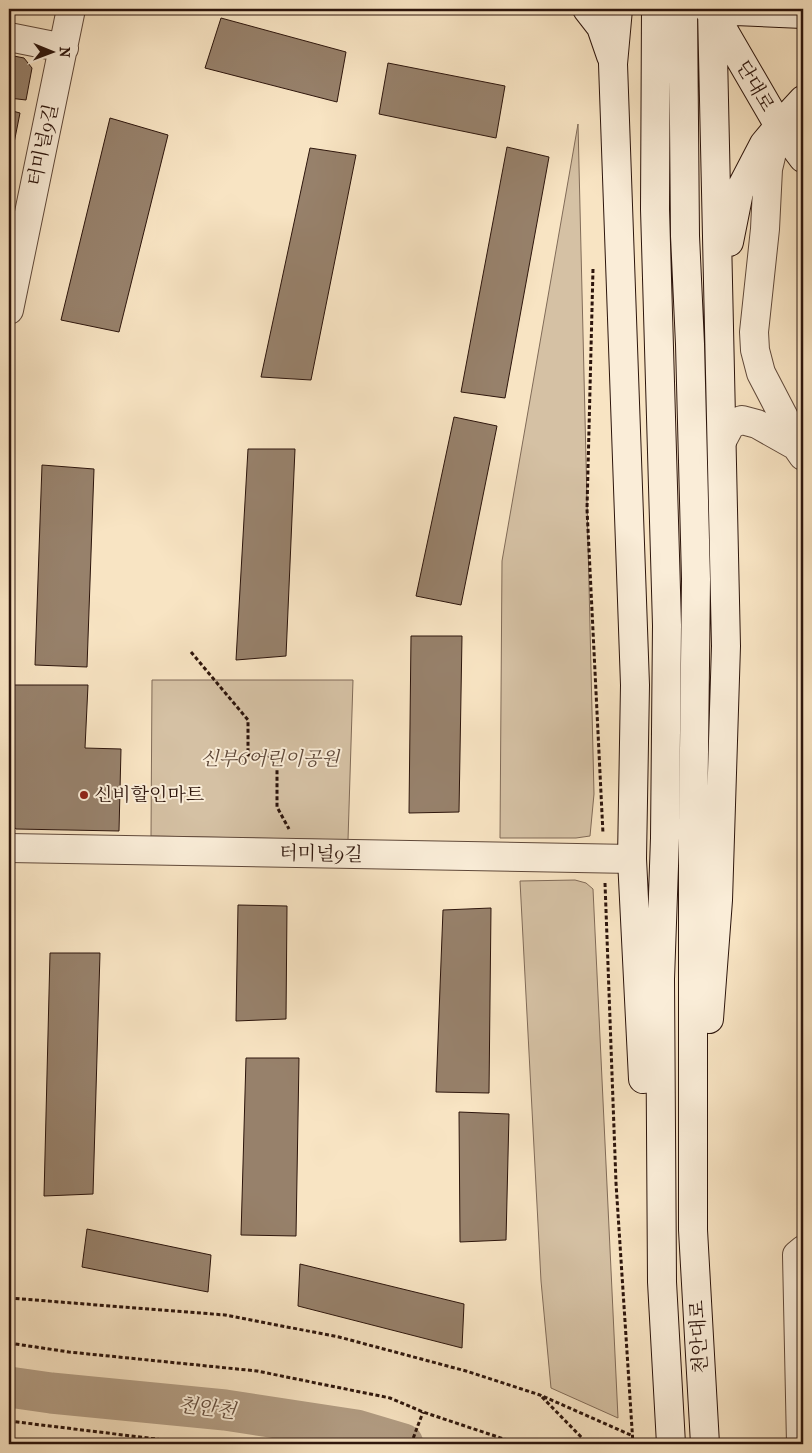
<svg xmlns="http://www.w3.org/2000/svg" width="812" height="1453" viewBox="0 0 812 1453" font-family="'IM FELL French Canon','Noto Serif KR',serif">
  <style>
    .green { fill: #d5c1a4; stroke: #816b58 }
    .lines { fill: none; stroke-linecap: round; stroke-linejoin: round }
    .river { stroke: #b39e85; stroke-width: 41 }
    .building { fill: #97816b; stroke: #2d150c }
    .street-casing { stroke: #60493a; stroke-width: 30 }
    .secondary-casing { stroke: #2d150c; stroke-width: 30 }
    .path { stroke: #2d150c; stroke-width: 3; stroke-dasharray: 4 2.5; stroke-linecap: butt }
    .street { stroke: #faedd8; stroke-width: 28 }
    .secondary { stroke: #faedd8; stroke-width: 28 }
    .poi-dot { fill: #8f2418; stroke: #faedd8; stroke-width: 2 }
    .labels { text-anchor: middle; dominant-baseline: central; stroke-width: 4; stroke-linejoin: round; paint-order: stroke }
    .street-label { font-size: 19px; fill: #2d150c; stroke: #faedd8 }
    .park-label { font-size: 19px; font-style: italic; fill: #5f493a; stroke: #faedd8 }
    .poi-label { font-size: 19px; fill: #2d150c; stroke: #faedd8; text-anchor: start }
    .water-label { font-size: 20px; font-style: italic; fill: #634c3c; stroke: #faedd8 }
  </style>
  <rect width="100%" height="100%" fill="#f8e4c3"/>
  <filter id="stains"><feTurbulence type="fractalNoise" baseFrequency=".004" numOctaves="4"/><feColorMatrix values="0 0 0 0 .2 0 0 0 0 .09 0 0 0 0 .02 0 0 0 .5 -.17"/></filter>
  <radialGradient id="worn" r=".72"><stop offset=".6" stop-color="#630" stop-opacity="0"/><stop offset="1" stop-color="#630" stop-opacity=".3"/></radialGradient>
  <!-- green -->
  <path class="green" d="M578 124 594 794 590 836 576 838H500L502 561Z
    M152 680H353L348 840 151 836Z
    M575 880 586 883 593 889 618 1418 551 1388 541 1281 520 881Z"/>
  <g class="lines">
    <!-- river -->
    <path class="river" d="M9 1387 51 1393 225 1410 356 1430 403 1444"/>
  </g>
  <!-- building -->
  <path class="building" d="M221 18 346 52 337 102 205 68Z
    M9 55 24 58 32 68 26 100 9 98Z
    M388 63 505 86 496 138 379 114Z
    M9 110 20 113 13 148 9 147Z
    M110 118 168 135 119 332 61 320Z
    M507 147 549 157 505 398 461 392Z
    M310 148 356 155 311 380 261 377Z
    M454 417 497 426 461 605 416 596Z
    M248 449H295L286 656 236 660Z
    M42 465 94 469 87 667 35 665Z
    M411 636H462L459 812 409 813Z
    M9 685H88L85 748 121 749 119 831 16 829 9 821Z
    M238 905 287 906 286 1019 236 1021Z
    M491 908 489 1093 436 1092 443 910Z
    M50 953H100L93 1194 44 1196Z
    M246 1058H299L296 1236 241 1235Z
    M459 1112 509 1114 506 1240 460 1242Z
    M87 1229 211 1255 208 1292 82 1267Z
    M300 1264 464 1304 462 1348 298 1306Z"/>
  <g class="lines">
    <!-- street casing -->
    <g class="street-casing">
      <path id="street" d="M9 37 64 48
        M778 127 768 169 765 229 754 332 755 350 761 373 787 423 796 446 803 456
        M9 310 71 9
        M722 441 731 424 742 420 757 424 796 446
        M9 848 632 859
        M801 1444 797 1255 803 1250"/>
    </g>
    <!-- secondary casing -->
    <g class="secondary-casing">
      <path id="secondary" d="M587 9 601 27 611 56
        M618 9 613 64 635 685 632 859 643 1079
        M656 9 655 209 667 625 665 838 660 979 662 1282 671 1444
        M683 9 685 236 690 344 696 579 693 836V1230L705 1444
        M708 9 712 10 803 14
        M714 14 779 126 803 158
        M729 242 739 192 764 144 779 126 803 100
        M709 1019 718 900 726 646 712 9"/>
    </g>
    <!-- path -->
    <path class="path" d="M593 269 587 509 603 834
      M191 652 248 720V755H268L277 765V807L289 829
      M605 883 616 1183 633 1444
      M9 1298 225 1315 339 1337 466 1371 540 1395 633 1436
      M9 1343 69 1352 257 1371 390 1398 423 1412 519 1444
      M542 1397 588 1444
      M9 1421 197 1444
      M411 1444 423 1412"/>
    <!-- street -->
    <use href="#street" class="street"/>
    <!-- secondary -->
    <use href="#secondary" class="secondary"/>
  </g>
  <!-- markers -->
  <circle class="poi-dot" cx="84" cy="795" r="5"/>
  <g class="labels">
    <!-- street labels -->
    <g class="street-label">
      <text transform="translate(755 86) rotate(60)">단대로</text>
      <text transform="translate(43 145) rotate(-78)">터미널9길</text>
      <text transform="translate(321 854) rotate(1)">터미널9길</text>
      <text transform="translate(699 1337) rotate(-93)">천안대로</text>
    </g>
    <!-- park labels -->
    <g class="park-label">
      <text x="270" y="759">신부6어린이공원</text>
    </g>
    <!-- poi labels -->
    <g class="poi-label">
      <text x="94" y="795">신비할인마트</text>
    </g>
    <!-- water labels -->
    <g class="water-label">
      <text transform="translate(207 1408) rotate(7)">천안천</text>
    </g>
  </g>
  <!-- margin -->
  <rect width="812" height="1453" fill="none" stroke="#f8e4c3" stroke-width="30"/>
  <rect x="10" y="10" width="792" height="1433" fill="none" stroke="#2d150c" stroke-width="2.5"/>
  <rect x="15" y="15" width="782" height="1423" fill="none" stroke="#2d150c"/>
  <!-- north arrow -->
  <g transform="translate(52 52) rotate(91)" stroke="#faedd8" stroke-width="4" paint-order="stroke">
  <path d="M0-4L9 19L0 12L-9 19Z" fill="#2d150c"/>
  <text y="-8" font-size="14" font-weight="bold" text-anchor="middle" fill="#2d150c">N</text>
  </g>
  <rect width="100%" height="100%" filter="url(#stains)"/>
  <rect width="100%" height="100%" fill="url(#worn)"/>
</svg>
